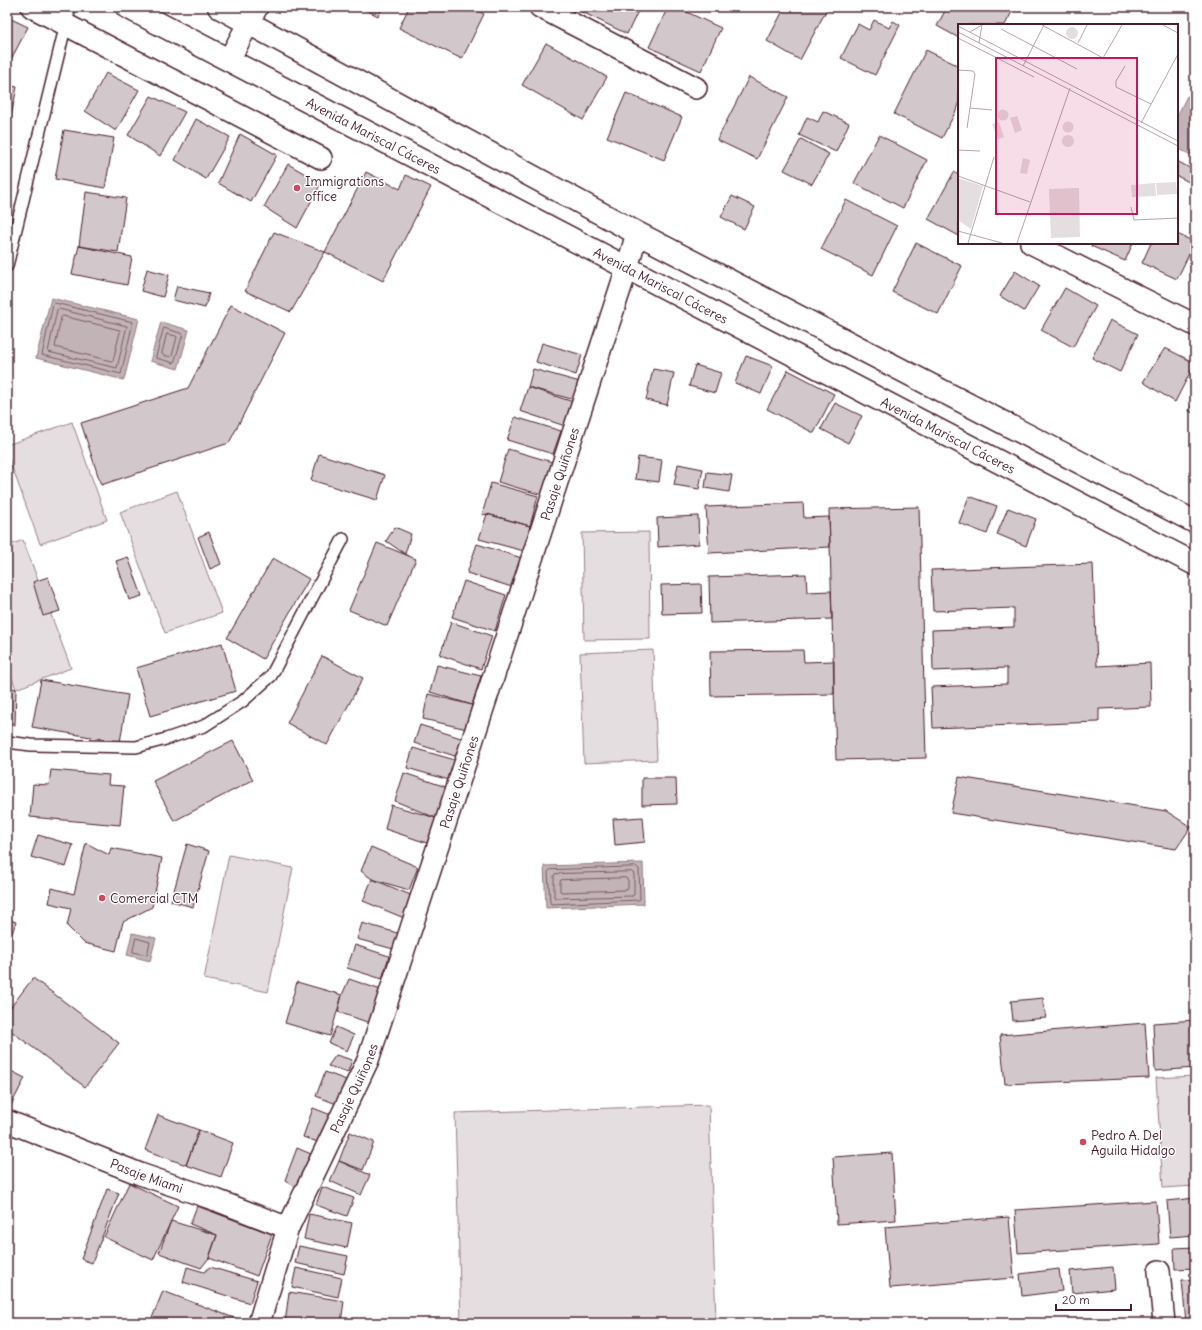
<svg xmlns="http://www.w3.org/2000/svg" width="1202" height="1330" viewBox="0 0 1202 1330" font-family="Delius,sans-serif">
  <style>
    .green { fill: #e5dee0; stroke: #987e86 }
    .water { fill: #c1b3b6; stroke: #91787e }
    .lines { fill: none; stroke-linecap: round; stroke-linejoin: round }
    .shore { stroke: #7a5a63; stroke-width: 1 }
    .building { fill: #d2c7cb; stroke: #4a1f2b }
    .service-casing { stroke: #4a1f2b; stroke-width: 14 }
    .minor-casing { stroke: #4a1f2b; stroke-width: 24 }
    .secondary-casing { stroke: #4a1f2b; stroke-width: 25 }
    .service { stroke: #fff; stroke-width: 11 }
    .minor { stroke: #fff; stroke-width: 21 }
    .secondary { stroke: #fff; stroke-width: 22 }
    .poi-dot { fill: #d1495b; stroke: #fff; stroke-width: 1.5 }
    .labels { text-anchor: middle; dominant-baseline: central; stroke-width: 3; stroke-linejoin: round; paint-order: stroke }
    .street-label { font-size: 13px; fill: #4a1f2b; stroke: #fff }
    .poi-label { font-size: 13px; fill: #4a1f2b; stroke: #fff; text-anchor: start }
    .inset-road { fill: none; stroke: #b7a5aa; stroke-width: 1 }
    .view { fill: #c2185b; fill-opacity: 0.15; stroke: #c2185b; stroke-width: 2 }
    .inset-edge { fill: none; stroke: #4a1f2b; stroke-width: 2 }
  </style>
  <rect width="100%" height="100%" fill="#fff"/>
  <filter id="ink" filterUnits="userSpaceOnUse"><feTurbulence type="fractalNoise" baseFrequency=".025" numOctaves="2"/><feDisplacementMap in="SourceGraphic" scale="8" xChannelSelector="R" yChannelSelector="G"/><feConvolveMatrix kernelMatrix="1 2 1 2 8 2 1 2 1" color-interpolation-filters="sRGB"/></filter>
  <g filter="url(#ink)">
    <!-- green -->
    <path class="green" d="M72 422 107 520 40 544 7 453V445Z
      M177 491 222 613 165 633 120 512Z
      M649 532 650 639 584 640 582 533Z
      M23 540 71 668 16 689 7 664V546Z
      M653 650 657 760 584 763 580 653Z
      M229 855 293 868 268 992 204 979Z
      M1195 1076V1186L1163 1188 1156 1078Z
      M709 1105 716 1323H461L455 1113Z"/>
    <!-- water -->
    <path class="water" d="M1187 96 1195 100V152L1193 156 1177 148V116Z
      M51 298 139 319 124 380 36 358Z
      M161 322 189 330 178 369 150 361Z
      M643 863 644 904 546 908 544 866Z
      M132 933 156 938 150 961 127 955Z"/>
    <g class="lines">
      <!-- shore -->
      <path class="shore" d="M55 303 133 322 121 374 42 355 53 304Z
        M59 309 127 326 117 368 48 352 57 310Z
        M63 316 120 330V332L113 361H111L55 347 61 318Z
        M164 328 183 334 174 363 156 358Z
        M167 334 176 336 177 337 172 356 171 357 163 355 162 354Z
        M637 867 639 869 640 899 638 900 551 904 550 902 548 872 550 870Z
        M632 872 634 874V894L633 896 556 898 554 897V876L555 874Z
        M626 878 628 880V888L627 890 562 892 560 891V882L561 880Z
        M136 938 150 942 147 955 133 952Z"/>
    </g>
    <!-- building -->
    <path class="building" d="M360 7H383L378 16Z
      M409 7H471L484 14 462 59 399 28Z
      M572 7H640L627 34Z
      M668 7H676L721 28 701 71 649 47Z
      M785 7H828L800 60 767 41Z
      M947 7H1011L1014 8 1005 25H959V38L937 26Z
      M7 17 28 27 7 67Z
      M874 20 889 28 893 21 900 25 875 75 841 58 858 24 869 30Z
      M546 43 607 77 583 120 522 85Z
      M926 50 959 66V105L942 138 894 114Z
      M106 73 139 90 116 131 85 111Z
      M749 77 788 97 757 159 717 140Z
      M7 85 17 87 7 136Z
      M626 93 682 117 664 160 607 137Z
      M151 96 185 112 160 156 128 135Z
      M823 111 849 123 836 152 799 135 807 117 818 122Z
      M196 119 230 137 206 179 175 160Z
      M64 130 114 138 105 188 55 179Z
      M240 134 277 155 251 202 218 183Z
      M879 135 927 160 903 208 854 183Z
      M801 139 829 154 812 184 784 170Z
      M1177 161 1195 171V185L1177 176Z
      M288 164 321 183 297 228 264 207Z
      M366 172 400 189 406 175 431 187 383 281 325 252Z
      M954 172 959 175V236L928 219Z
      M86 192 126 198 118 252 79 246Z
      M732 196 755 207 744 229 721 217Z
      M846 200 897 226 873 275 821 249Z
      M274 232 325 252 291 312 245 291Z
      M1177 234 1195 242 1177 279 1142 263 1151 243H1177Z
      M916 243 962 266 938 314 892 292Z
      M1092 243H1133L1125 261 1091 246Z
      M79 246 132 257 127 285 72 274Z
      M147 269 169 275 163 297 141 291Z
      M1015 271 1039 286 1024 311 1000 296Z
      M177 286 209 293 205 308 173 300Z
      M1065 288 1096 306 1073 347 1041 330Z
      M231 305 285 333 229 443 101 485 81 423 188 388Z
      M1110 320 1138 334 1120 372 1092 358Z
      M542 343 582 355 576 375 536 362Z
      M1165 348 1195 363 1175 402 1143 382Z
      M746 356 773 366 761 394 735 383Z
      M695 365 721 373 715 393 689 386Z
      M533 369 580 382 575 400 528 387Z
      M653 369 674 373 667 405 646 400Z
      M788 370 834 394 814 433 767 409Z
      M528 387 573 402 565 426 520 411Z
      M1195 398V414L1189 411Z
      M835 403 862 416 848 443 821 429Z
      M515 417 561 431 553 454 507 440Z
      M508 449 552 462 542 495 498 482Z
      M319 454 385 475 377 500 311 480Z
      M638 457 662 460 659 482 635 479Z
      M678 464 703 469 699 489 674 485Z
      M707 472 732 475 729 492 705 488Z
      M491 483 538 496 530 526 487 514 482 515Z
      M969 496 997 506 987 534 959 523Z
      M803 503 804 518 829 517 830 547 709 553 706 507Z
      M919 507 926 758 836 760 829 509Z
      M1008 508 1036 519 1026 546 997 534Z
      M487 514 530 526 524 551 479 539Z
      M698 516 699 544 658 547 657 518Z
      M395 527 411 534 405 554 386 541Z
      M209 532 221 564 210 569 198 537Z
      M377 543 416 559 387 626 349 610Z
      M477 544 525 559 515 588 467 573Z
      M128 557 142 596 129 600 116 561Z
      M273 558 309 579 263 659 227 638Z
      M1093 564 1097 666 1150 663 1151 707 1099 709V722L933 728 931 687 1007 684V668L933 671 932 630 1014 627V608L933 611 931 570Z
      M806 574 807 592 831 591 832 619 710 623 709 577Z
      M48 577 60 611 43 616 33 582Z
      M464 581 506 595 495 631 452 617Z
      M701 584 702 613 662 614 661 585Z
      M451 622 492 636 481 669 440 655Z
      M222 643 236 691 150 716 136 668Z
      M803 650 804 662 834 661V694L711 696 710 651Z
      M322 656 363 678 327 745 287 723Z
      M437 665 481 676 472 705 430 692Z
      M41 680 128 695 120 742 32 727Z
      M7 687 16 689 15 725H7Z
      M428 694 472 705 467 729 423 719Z
      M420 725 464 739 458 757 414 743Z
      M233 741 253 780 174 821 153 781Z
      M413 748 455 760 449 780 407 768Z
      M51 770 109 775 108 785 124 786 120 825 30 817 33 784 49 785Z
      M404 773 449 788 436 818 395 801Z
      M959 777 1166 811 1191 827 1176 849 951 813Z
      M642 778H676L677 804 642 805Z
      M391 805 436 818 427 843 385 829Z
      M643 817 645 842 615 845 613 819Z
      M38 835 73 845 66 867 31 857Z
      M86 843 109 855 111 848 162 858 152 907 123 922 116 951 84 943 67 926 71 908 49 903 52 888 74 894Z
      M187 844 209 851 193 907 171 901Z
      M371 847 418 867 409 890 372 879 361 871Z
      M372 879 413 896 404 918 363 901Z
      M7 919 16 922 8 945H7Z
      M362 923 401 934 397 950 357 939Z
      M355 945 389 956 382 979 347 968Z
      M33 978 119 1043 85 1087 7 1028V1012Z
      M349 979 381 990 370 1023 338 1012 342 995Z
      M297 982 342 995 330 1036 285 1023Z
      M1043 998 1046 1018 1013 1021 1011 1001Z
      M1195 1020V1068L1155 1071 1153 1023Z
      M1145 1023 1149 1078 1005 1084 1000 1035Z
      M336 1027 354 1035 347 1051 329 1043Z
      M336 1055 352 1060 348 1072 328 1066Z
      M7 1069 25 1078 10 1107 7 1106Z
      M325 1072 349 1081 339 1105 316 1096Z
      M313 1108 331 1115 321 1143 303 1137Z
      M158 1115 199 1130 186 1165 145 1150Z
      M199 1130 233 1143 221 1177 186 1165Z
      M350 1132 374 1142 363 1170 339 1161Z
      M297 1148 311 1154 298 1189 285 1180Z
      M892 1153 896 1220 837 1224 833 1157Z
      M339 1161 370 1175 361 1195 330 1181Z
      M129 1183 178 1206 153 1260 104 1237Z
      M322 1187 354 1198 347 1216 316 1205Z
      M107 1189 119 1193 92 1263 81 1259Z
      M1195 1198V1235L1170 1237 1167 1201Z
      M1156 1201 1159 1244 1018 1253 1015 1210Z
      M197 1206 272 1234 257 1276 209 1258 217 1235 190 1224Z
      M309 1214 352 1223 347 1248 304 1239Z
      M1009 1217 1014 1278 890 1288 885 1227Z
      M171 1221 217 1235 209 1258 201 1268 159 1253Z
      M299 1246 348 1256 344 1274 295 1263Z
      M1195 1247V1268L1175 1269 1174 1248Z
      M187 1267 204 1272 210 1267 257 1281 250 1303 183 1282Z
      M1113 1267 1115 1289 1072 1293 1070 1271Z
      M296 1268 342 1278 338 1297 292 1287Z
      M1059 1269 1062 1291 1022 1296 1020 1274Z
      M1195 1279V1323H1186L1182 1280Z
      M163 1291 242 1321 241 1323H150Z
      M289 1292 344 1301 341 1323H285Z"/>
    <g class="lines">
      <!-- service casing -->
      <g class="service-casing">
        <path id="service" d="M7 266 70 7
          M7 742 31 745 136 747 166 739 204 726 243 701 271 676 343 539"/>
      </g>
      <!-- minor casing -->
      <g class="minor-casing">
        <g id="minor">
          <path d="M32 7 321 158"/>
          <path d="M540 7 696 88"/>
          <path d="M229 60 257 7"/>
          <path d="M1031 243 1195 325"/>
          <path id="s1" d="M7 1121 140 1174 216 1200 288 1228"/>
          <path d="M1159 1271 1164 1323"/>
          <path id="s2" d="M259 1323 288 1228 368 1060 627 268 637 233"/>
        </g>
      </g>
      <!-- secondary casing -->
      <g class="secondary-casing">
        <g id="secondary">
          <path id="s3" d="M127 7 1195 564"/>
          <path d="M219 7 637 233 1195 522"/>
        </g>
      </g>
      <!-- service -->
      <use href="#service" class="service"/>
      <!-- minor -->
      <use href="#minor" class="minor"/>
      <!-- secondary -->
      <use href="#secondary" class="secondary"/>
    </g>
  </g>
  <!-- markers -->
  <g class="poi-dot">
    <circle cx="297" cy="188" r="4"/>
    <circle cx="102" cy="898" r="4"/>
    <circle cx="1083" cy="1142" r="4"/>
  </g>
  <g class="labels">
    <!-- street labels -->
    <g class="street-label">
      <text stroke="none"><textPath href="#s3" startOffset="278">Avenida Mariscal Cáceres</textPath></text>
      <text stroke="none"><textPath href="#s3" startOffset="602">Avenida Mariscal Cáceres</textPath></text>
      <text stroke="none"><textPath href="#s3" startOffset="926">Avenida Mariscal Cáceres</textPath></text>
      <text stroke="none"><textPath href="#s2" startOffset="902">Pasaje Quiñones</textPath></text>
      <text stroke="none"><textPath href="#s2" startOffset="578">Pasaje Quiñones</textPath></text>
      <text stroke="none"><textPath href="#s2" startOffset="254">Pasaje Quiñones</textPath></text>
      <text stroke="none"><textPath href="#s1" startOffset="150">Pasaje Miami</textPath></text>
    </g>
    <!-- poi labels -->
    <g class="poi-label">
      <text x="305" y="181">Immigrations<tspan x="305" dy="15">office</tspan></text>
      <text x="110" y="898">Comercial CTM</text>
      <text x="1091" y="1135">Pedro A. Del<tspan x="1091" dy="15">Aguila Hidalgo</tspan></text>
    </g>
  </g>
  <!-- overview -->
  <g transform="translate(958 24)">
    <rect width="220" height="220" fill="#fff"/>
    <path d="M108 9a6 6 0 1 1 12 0a6 6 0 1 1-12 0ZM39.5 91a5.5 5.5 0 1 1 11 0a5.5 5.5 0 1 1-11 0ZM59 92 64 106 57 109 52 94ZM104.5 103a5.5 5.5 0 1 1 11 0a5.5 5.5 0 1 1-11 0ZM41 98 46 113 40 115 34 100ZM104 117a6 6 0 1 1 12 0a6 6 0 1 1-12 0ZM65 134 72 136 69 150 62 149ZM0 154 25 162 13 205 0 196ZM218 158 219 170 199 171 198 159ZM197 159 198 172 174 173 173 161ZM121 164 122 213 93 214 91 165Z" fill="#e5dee0"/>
    <path class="inset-road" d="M84 1 145 34 164 1M205 1 220 9M0 2 220 117M43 5 119 45M0 8 220 122M12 8 24 1M0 14 76 53M21 19 24 1M120 19 129 1M65 42 86 1M167 42 158 57V63L193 80M0 46 15 47 17 50 9 104M12 84 34 86M183 99 220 30M0 126 22 127M0 152 72 178M173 183 176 196 220 194M0 207 44 219M10 219 36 133M59 219 112 64"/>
    <path class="view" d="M38 34H179V190H38Z"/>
    <rect width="220" height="220" class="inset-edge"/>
  </g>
  <!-- margin -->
  <rect width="1202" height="1330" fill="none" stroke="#fff" stroke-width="24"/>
  <rect x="12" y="12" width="1178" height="1306" fill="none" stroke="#4a1f2b" stroke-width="1.5" filter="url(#ink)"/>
  <!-- scale -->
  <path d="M1056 1304v6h75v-6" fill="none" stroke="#4a1f2b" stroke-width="2"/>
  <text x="1062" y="1304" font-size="12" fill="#4a1f2b" stroke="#ffffff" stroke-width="3" paint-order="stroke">20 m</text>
</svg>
